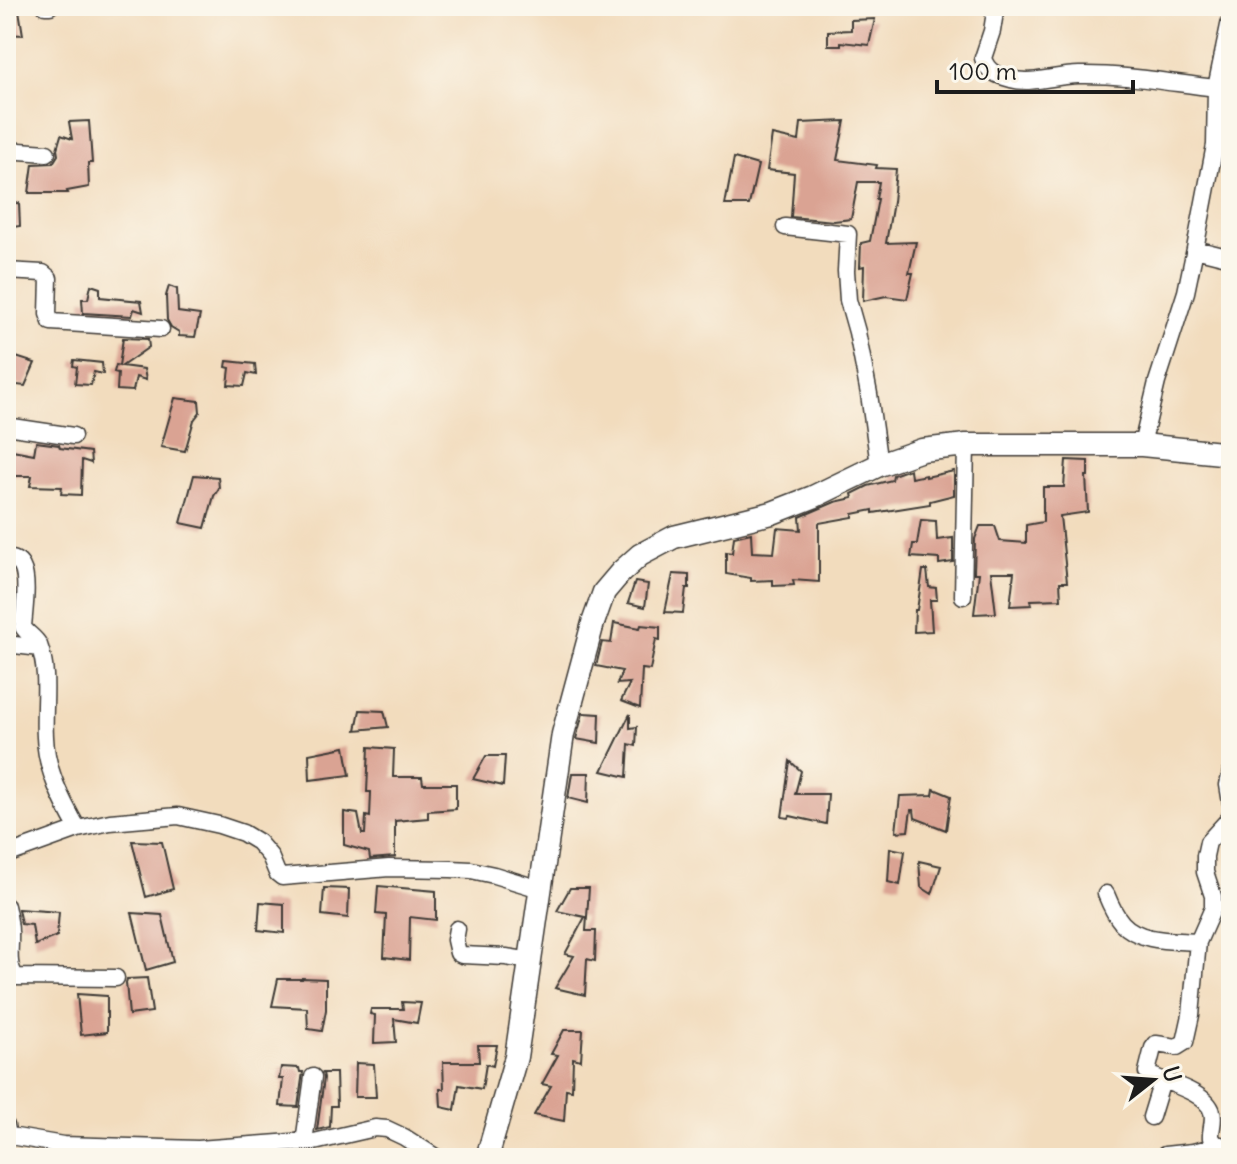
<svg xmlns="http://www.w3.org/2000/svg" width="1237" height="1164" viewBox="0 0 1237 1164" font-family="Delius,sans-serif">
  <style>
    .building { fill: #daa393 }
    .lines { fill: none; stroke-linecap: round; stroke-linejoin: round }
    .street-casing { stroke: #3c3934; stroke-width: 19 }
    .secondary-casing { stroke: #3c3934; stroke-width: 25 }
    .street { stroke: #fff; stroke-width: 16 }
    .secondary { stroke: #fff; stroke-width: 22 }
  </style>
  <rect width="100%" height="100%" fill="#fbf7ec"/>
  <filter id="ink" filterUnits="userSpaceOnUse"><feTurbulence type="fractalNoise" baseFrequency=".0125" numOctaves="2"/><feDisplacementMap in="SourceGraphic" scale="16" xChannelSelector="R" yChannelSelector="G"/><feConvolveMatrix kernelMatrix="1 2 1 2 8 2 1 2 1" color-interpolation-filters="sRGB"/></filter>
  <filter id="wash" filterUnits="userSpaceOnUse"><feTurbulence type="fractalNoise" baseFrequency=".006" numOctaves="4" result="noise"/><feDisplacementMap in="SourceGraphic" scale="32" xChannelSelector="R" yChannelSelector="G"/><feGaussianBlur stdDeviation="1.8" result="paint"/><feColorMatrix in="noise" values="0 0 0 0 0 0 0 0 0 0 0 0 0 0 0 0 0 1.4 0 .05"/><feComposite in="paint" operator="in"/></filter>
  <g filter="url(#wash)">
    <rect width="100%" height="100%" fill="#f2dcbd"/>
    <g id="blocks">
      <!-- building -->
      <path class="building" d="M6 10H19L23 35 6 34Z
        M875 19 869 45 841 42V45H828V31L851 30V20Z
        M89 121 92 163H88L89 187 67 191 68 193H29L33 164 53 163 58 155 57 149 61 135 72 139 69 122Z
        M845 121 837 160 877 165 876 168 896 169 893 202 886 243 916 242 909 273H913L907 299 886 296 863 301 864 266 860 267 861 243 870 241 878 199H876L879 182H858L851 219 834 221 791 217 794 173 767 170 772 135 799 141 801 123Z
        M734 158 758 165 749 205H725Z
        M19 203 20 226 6 228V204Z
        M91 285 100 288V297L141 301 143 312 134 309 132 316 83 313 82 299H88Z
        M169 286 177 289 178 312 200 315 195 337 179 336V332L171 327 167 320 166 296Z
        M123 338 148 339 149 347 122 366 144 369 146 380 136 377 133 391 117 390 118 373 114 372 116 365 119 366Z
        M16 357 35 363 25 386 8 384Z
        M74 360 102 363 103 374 94 372 91 385 75 384 77 367 73 366Z
        M227 361 255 364 256 375 247 373 244 386 228 385 230 368 226 367Z
        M175 398 199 401 200 412 194 420 185 451 161 447Z
        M36 442 59 445 60 448 90 452 91 463 82 460 81 495 61 494 62 487 30 486 32 476H8L7 449 34 454Z
        M1066 460 1088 461V476H1086L1088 512 1060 516 1067 582H1060L1061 599 1031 600 1032 605 1010 606 1014 572H991L996 613 974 614 979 573H974L975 539 980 526H995L1000 541 1026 543V525L1043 522V487H1064Z
        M910 469 911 478 926 475V477L954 471V495L930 501V504L873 513V510L853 514V517L819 523V582L793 580 794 585 773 586V580L751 581V578L726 574V552L732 553 734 537 751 533 752 552 774 553 777 528 801 530 800 517 835 502 853 498 852 494 868 486 892 480 893 475Z
        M194 475 218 477 219 488 214 496 205 528 181 523Z
        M921 520 936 521 937 540 953 538V562L939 564V559L911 557 913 544H917Z
        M923 570H927L929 587 936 588 937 600H930L932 631 914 632 915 610H917Z
        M673 574 689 575V588H686L683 613 665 612Z
        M635 582 648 584 645 607 628 603Z
        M614 623 640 628 641 625 660 627V640L656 639 650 670 642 669 640 708 621 701 630 683 617 684 622 671 596 666 602 642 611 643Z
        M360 710 384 711 388 727 356 730Z
        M583 713 600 714 599 743 576 739Z
        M630 714V728L637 727 636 746 629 744 627 777 602 771Z
        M345 747 350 775 310 780 309 754Z
        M369 747 394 749 393 777H422L423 784H456V809L428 811V818L395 821V857L370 859 369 852 344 845V812L358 814 362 834H365L366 816 370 817 371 792H367Z
        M486 756H505L503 786 473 779Z
        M790 761 801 771 795 794H828L826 824 790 816 789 818 782 817Z
        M572 773H589L588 803 568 798Z
        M934 789 951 796 946 830 915 818 914 810H911L908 831 896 832 900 796 933 795Z
        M132 841 162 842 173 889 146 897Z
        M890 848 905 851 900 885 888 882Z
        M919 861 941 866 932 894 921 887Z
        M378 886 436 891V920L410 917 409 960 384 957 386 915 376 914Z
        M324 888 349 889 348 918 322 915Z
        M570 888H589L586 931H596L595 961 587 959 585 995 555 988 574 956 565 954 585 917 557 911Z
        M260 902 284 904V933L258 930Z
        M18 909 59 912 57 936 35 945 32 925 21 924Z
        M132 913 162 915 173 962 146 970Z
        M147 978 152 1012 129 1015 126 983 127 979Z
        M302 978 326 979V1010L322 1031 308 1029 307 1008 272 1006 278 979H302Z
        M77 994 107 996V1032L81 1035Z
        M402 1002 421 1003 417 1023 394 1019 396 1042 374 1043 375 1015 370 1014 371 1009H403Z
        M564 1030H583L581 1060 573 1058 572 1090 566 1089 564 1121 534 1115 551 1086 542 1084 558 1055 551 1054Z
        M478 1045H497L493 1066 486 1064 482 1089 459 1085 455 1110 441 1107 440 1089H444L443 1062H479Z
        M356 1063 374 1064 376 1097H355Z
        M281 1067 299 1068 300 1072H303L298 1107 280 1106 283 1079H279Z
        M323 1073H336L337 1106H331L330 1127 317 1130 324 1078Z"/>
    </g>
  </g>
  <g filter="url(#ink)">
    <use href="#blocks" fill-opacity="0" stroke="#3c3934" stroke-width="2"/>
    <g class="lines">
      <!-- street casing -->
      <g class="street-casing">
        <path id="street" d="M45 6H50
          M996 6 992 31 983 58C987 72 998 76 1011 79 1032 85 1057 75 1079 75 1125 74 1171 83 1216 88
          M6 150 47 153
          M785 227 848 234 846 271 848 300 857 332 869 394 879 465
          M1195 249 1231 258
          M6 271 43 273 49 278 48 314 51 322 161 329
          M6 426 73 436
          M1142 445 1157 382 1186 292 1195 249 1215 145 1216 88 1231 16
          M6 558C13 559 19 560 22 567 29 580 24 612 23 627 27 634 35 637 39 645 50 674 43 707 45 737 46 770 62 801 78 829L110 822 178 816 219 825 243 833 258 842 270 856 277 873 282 877 389 868 451 869 471 870 494 875 540 889
          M963 596 966 445
          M6 644 40 648
          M1231 772 1228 785 1231 803
          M1231 814 1230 818 1208 842 1205 856V872L1213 896V908L1198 942 1191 1015 1185 1042 1177 1047 1156 1044 1153 1048 1147 1072 1152 1076C1169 1083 1207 1093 1212 1112 1215 1120 1210 1130 1211 1138L1215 1143 1231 1150
          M6 855 78 829
          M1106 894C1110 904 1115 915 1122 923 1140 943 1174 940 1198 942
          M6 906C8 915 10 923 10 932 11 947 6 965 16 977L116 978
          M457 929 455 940 458 953 462 955 506 957 531 961
          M1151 1117 1162 1081
          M6 1126 8 1135 10 1136 63 1145 198 1149 292 1142H314L375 1128 387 1129 404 1137 437 1158
          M304 1142 313 1077
          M1160 1158 1165 1155 1193 1152 1221 1145"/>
      </g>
      <!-- secondary casing -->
      <g class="secondary-casing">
        <path id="secondary" d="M487 1158 516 1057 563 734 593 623 604 592 621 572 640 555 674 537 772 513 813 497 879 465 922 450 966 445H1142L1231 454"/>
      </g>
      <!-- street -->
      <use href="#street" class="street"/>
      <!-- secondary -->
      <use href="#secondary" class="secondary"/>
    </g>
  </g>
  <!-- margin -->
  <rect width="1237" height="1164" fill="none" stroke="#fbf7ec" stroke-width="32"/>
  <!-- north arrow -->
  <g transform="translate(1153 1080) rotate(73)" stroke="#fbf7ec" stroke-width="6" paint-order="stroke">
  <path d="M0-6L14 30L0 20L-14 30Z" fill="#1c1c1c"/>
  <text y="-12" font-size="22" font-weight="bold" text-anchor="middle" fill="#1c1c1c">U</text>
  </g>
  <!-- scale -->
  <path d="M937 80v12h196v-12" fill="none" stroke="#1c1c1c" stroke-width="4"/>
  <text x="949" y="80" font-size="24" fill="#1c1c1c" stroke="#fbf7ec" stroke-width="6" paint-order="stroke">100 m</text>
</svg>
